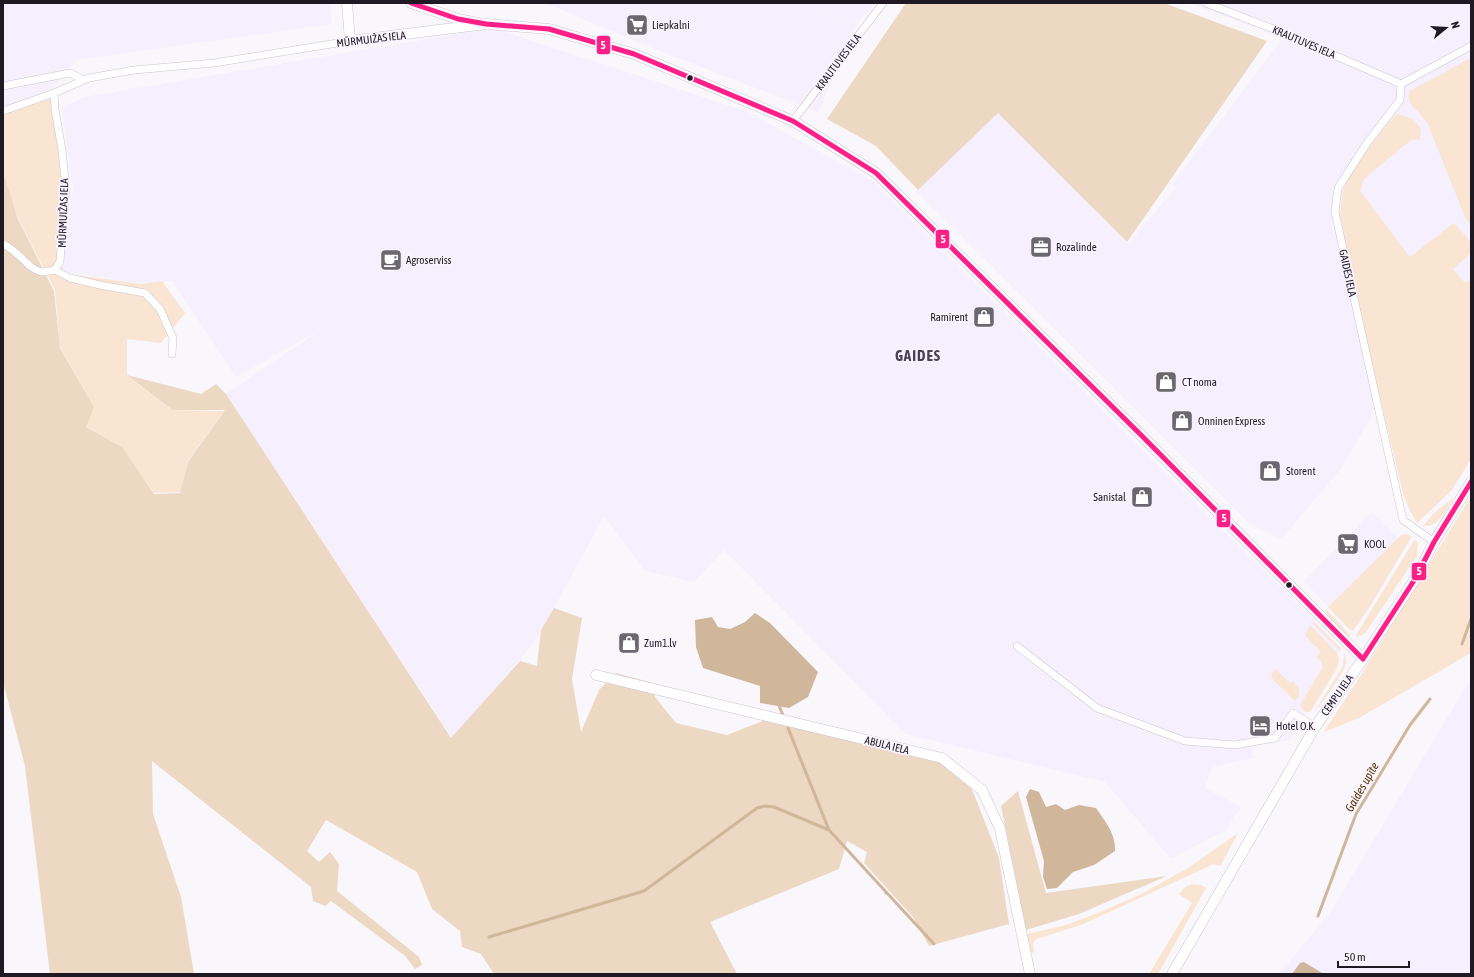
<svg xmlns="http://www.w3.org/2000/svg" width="1474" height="977" viewBox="0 0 1474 977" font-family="'Asap Condensed',sans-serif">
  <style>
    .built { fill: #f6effd }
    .green { fill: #fae5d3 }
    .forest { fill: #edd8c3 }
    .water { fill: #d0b69b }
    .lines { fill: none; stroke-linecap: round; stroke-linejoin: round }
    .stream { stroke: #d0b69b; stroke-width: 3 }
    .street-casing { stroke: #c9c6cd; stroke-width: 8 }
    .secondary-casing { stroke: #c9c6cd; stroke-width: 11 }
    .street { stroke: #fefeff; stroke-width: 7 }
    .secondary { stroke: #fefeff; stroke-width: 10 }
    .bus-1-casing { stroke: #f9f4ff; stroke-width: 8 }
    .bus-1 { stroke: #fe1f87; stroke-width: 5 }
    .bus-dot { fill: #1e1922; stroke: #f9f4ff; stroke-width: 1.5 }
    .labels { text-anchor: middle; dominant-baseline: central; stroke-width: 3.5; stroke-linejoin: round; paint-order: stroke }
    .poi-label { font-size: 11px; fill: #1e1922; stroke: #f9f4ff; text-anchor: start }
    .street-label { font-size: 11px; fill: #1e1922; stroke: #f9f4ff }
    .water-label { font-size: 12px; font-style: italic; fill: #5a3500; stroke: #f9f4ff }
    .district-label { font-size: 15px; font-weight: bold; letter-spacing: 1px; fill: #4b4056; stroke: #f9f4ff }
    .line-badge { stroke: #f9f4ff; stroke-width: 1.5 }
    .badge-label { font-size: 11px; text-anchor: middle; font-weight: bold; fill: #fff }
  </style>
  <rect width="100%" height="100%" fill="#f9f7fc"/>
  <!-- built -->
  <path class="built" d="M3 3H329L332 24 77 60 43 100 3 115Z
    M545 3H804L856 25 818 112 660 51Z
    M805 3H875L856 24Z
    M1189 3H1471V360L1374 411 1329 361 1374 412 1341 469 1281 539 1249 523 916 191 998 112 1128 244 1176 188 1172 184 1283 38Z
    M493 28 748 112 874 182 1342 648 1338 653 1290 740 1253 746V758L1212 767 1205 788 1241 807 1226 830 1171 859 1105 782 906 734 724 550 694 582 645 571 604 516 554 608 529 649 452 738 226 394 317 332 572 188 236 377 172 281 141 284 63 271 73 185 62 108 84 97Z
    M1372 512 1398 538 1328 607 1304 581Z
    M1471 678V974H1279L1330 913Z"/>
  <!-- green -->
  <path class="green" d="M1471 58V226L1465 217 1429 127C1427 123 1425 119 1422 116 1414 106 1407 105 1409 91L1415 88Z
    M52 99 64 184 62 273 141 284 162 281 185 313 161 343 127 339V375L171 410 224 411 188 461 181 492 154 493 121 447 85 426 94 407 60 347 55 290 19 220 4 179H3V115L43 101Z
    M1399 114 1413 119 1421 129 1420 139 1411 140 1364 179 1360 191 1410 257 1454 223 1471 242V253L1453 269 1465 283 1471 279V459L1452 490 1417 523 1410 511 1403 494 1363 326 1340 215 1343 190 1354 167 1393 117Z
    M1471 496V653L1359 718 1324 732 1368 664Z
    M1454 497C1446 509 1440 527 1423 526L1434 513Z
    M1405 534 1412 536 1369 608 1353 631 1349 629 1328 607 1400 536Z
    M1415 539 1418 544 1417 556 1366 632 1362 635 1355 637Z
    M1326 609 1348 633 1350 636H1348C1340 630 1325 620 1326 609Z
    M1314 622 1341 649 1340 651 1312 623Z
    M1310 625 1334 650 1338 655 1339 661 1336 670 1310 712H1306L1301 708 1300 705 1323 667 1321 661 1316 657 1321 652 1305 636Z
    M1344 653C1346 657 1346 659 1346 663 1344 673 1323 703 1315 711L1343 666Z
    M1276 669 1290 683 1293 681 1299 689V696L1295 701 1273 680 1271 674Z
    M1238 833 1221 865 1218 866 1214 864 1081 925 1036 939 1033 943 1034 953 1030 954 1027 934 1066 925 1100 912 1139 895 1188 868Z
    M1192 884 1201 885 1206 888 1158 974H1149L1192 903 1179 894 1186 886Z"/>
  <!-- forest -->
  <path class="forest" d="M906 3H1164L1267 41 1127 242 998 113 918 190 876 146 827 119Z
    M3 178H5L18 219 54 291 60 348 94 407 86 427 122 447 154 494 180 493 188 462 225 410H172L127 375 201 394 216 384 226 394 451 738 520 661 537 666 541 630 554 608 582 618 572 679 581 732 599 690 616 673 653 683 655 697 676 723 727 735 765 720 939 761 968 779 999 858 1009 924 929 946 913 917 864 863 867 852 847 841 839 869 710 922 737 974H494L481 954 462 947 460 931 432 909 417 872 326 820 307 851 319 862 330 852 339 864 337 891 419 957 422 965 415 969 405 956 331 901 325 906 313 901 311 887 152 761 153 814 181 897 194 974H50L25 766 3 682Z
    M1018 791 1046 893 1167 876 1079 914 1026 930 1001 806Z"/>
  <!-- water -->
  <path class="water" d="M755 613 770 623 818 672 808 697 789 708 760 703V686L703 668 696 647 695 620 712 617 718 627 730 629 745 622Z
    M1030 789 1039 792 1046 807 1056 804 1065 810 1079 805 1096 808C1105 821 1116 834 1115 851L1094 865 1073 872 1057 888 1047 889 1043 877 1044 861 1026 797Z
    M1304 962 1322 973V974H1292L1300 963Z"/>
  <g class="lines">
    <!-- stream -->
    <path class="stream" d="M1462 644 1471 619
      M778 703 784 718
      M829 830 887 893H886
      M887 893 934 944
      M1318 916 1356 814 1410 725 1430 699
      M489 937 644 891 757 808 765 806 774 807 829 830 788 728"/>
    <!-- street casing -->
    <g class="street-casing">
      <path id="street" d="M1206 3 1276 30 1401 84
        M1401 84 1400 100 1367 143 1338 188 1335 212 1403 520 1434 542
        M1401 84 1471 46
        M3 86 70 73 84 80
        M3 111 54 93 89 78 134 70 214 63 350 41
        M793 121 883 3
        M3 244C18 250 27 269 42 272 46 272 51 270 55 270L60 261 66 189 62 150 55 109 54 93
        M55 270 70 278 100 285 145 293 160 309 173 338 172 354
        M1017 646 1097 708 1185 741 1235 745 1275 738 1293 713 1315 727"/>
    </g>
    <!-- secondary casing -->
    <g class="secondary-casing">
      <path id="secondary" d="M347 3 350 41 486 24 549 29 634 54 793 121 876 173 1140 434 1363 659
        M411 3 458 19 478 23
        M596 675 942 758 982 790 1000 829 1030 974
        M1172 974 1315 727 1363 659 1415 579 1434 542 1471 482"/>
    </g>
    <!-- street -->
    <use href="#street" class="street"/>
    <!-- secondary -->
    <use href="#secondary" class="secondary"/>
    <!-- bus-1 casing -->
    <g class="bus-1-casing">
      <path id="bus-1" d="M411 3 458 19 486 24 549 29 634 54 793 121 876 173 1140 434 1363 659
        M1363 659 1415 579 1434 542 1471 482"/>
    </g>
    <!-- bus-1 -->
    <use href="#bus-1" class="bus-1"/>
  </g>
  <!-- icons -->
  <defs>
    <g id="supermarket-square" transform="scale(1.15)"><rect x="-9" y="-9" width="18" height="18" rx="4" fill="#6b676e" stroke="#f9f4ff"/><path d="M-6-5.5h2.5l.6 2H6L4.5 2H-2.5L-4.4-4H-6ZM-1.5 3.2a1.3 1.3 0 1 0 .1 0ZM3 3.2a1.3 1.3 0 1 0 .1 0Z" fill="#fff"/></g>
    <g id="office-square" transform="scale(1.15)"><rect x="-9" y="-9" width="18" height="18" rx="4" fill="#6b676e" stroke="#f9f4ff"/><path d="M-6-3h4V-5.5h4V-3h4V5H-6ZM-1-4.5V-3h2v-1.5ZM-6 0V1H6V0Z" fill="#fff"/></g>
    <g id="cafe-square" transform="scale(1.15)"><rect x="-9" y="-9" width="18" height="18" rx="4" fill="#6b676e" stroke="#f9f4ff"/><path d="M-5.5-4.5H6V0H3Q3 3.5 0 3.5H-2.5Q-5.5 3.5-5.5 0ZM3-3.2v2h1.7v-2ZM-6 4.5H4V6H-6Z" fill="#fff"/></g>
    <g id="shop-square" transform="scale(1.15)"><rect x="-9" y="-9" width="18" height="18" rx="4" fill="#6b676e" stroke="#f9f4ff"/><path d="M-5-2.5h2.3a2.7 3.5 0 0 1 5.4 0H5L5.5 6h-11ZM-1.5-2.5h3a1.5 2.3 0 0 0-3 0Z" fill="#fff"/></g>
    <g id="hotel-square" transform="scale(1.15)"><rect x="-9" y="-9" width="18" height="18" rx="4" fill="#6b676e" stroke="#f9f4ff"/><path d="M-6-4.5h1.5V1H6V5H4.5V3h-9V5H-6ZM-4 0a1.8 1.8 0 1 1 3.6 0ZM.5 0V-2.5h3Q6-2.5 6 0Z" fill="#fff"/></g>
  </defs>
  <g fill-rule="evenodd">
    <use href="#supermarket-square" x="637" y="25"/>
    <use href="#office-square" x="1041" y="247"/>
    <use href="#cafe-square" x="391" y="260"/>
    <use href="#shop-square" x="984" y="317"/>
    <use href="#shop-square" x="1166" y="382"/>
    <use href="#shop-square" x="1182" y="421"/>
    <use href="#shop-square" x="1270" y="471"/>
    <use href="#shop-square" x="1142" y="497"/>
    <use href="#supermarket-square" x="1348" y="544"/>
    <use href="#shop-square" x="629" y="643"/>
    <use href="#hotel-square" x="1260" y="726"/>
  </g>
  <!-- markers -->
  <g class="bus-dot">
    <circle cx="690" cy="78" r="3.5"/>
    <circle cx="1289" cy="585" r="3.5"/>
  </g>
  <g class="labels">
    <!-- poi labels -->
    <g class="poi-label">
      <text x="652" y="25">Liepkalni</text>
      <text x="1056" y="247">Rozalinde</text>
      <text x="406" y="260">Agroserviss</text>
      <text x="968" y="317" text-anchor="end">Ramirent</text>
      <text x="1182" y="382">CT noma</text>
      <text x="1198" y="421">Onninen Express</text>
      <text x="1286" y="471">Storent</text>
      <text x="1126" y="497" text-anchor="end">Sanistal</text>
      <text x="1364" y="544">KOOL</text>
      <text x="644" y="643">Zum1.lv</text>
      <text x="1276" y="726">Hotel O.K.</text>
    </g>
    <!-- street labels -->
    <g class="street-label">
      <text transform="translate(371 39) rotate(-7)">MŪRMUIŽAS IELA</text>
      <text transform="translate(1304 42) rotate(23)">KRAUTUVES IELA</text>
      <text transform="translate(838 62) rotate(-53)">KRAUTUVES IELA</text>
      <text transform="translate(63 213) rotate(-88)">MŪRMUIŽAS IELA</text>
      <text transform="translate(1348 273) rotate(78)">GAIDES IELA</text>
      <text transform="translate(1337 695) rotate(-55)">CEMPU IELA</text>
      <text transform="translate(887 745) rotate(14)">ABULA IELA</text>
    </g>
    <!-- water labels -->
    <g class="water-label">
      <text transform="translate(1362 787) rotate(-60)">Gaides upīte</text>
    </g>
    <!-- district labels -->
    <g class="district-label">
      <text x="918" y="355">GAIDES</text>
    </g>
  </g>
  <g class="line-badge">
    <rect x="596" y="35" width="15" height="20" rx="4" fill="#fe1f87"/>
    <rect x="935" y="229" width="15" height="20" rx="4" fill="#fe1f87"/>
    <rect x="1216" y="509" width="15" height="19" rx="4" fill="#fe1f87"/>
    <rect x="1411" y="562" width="16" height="19" rx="4" fill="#fe1f87"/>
  </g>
  <g class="badge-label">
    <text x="603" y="49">5</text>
    <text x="943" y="243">5</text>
    <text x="1224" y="522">5</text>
    <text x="1419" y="575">5</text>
  </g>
  <!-- border -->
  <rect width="1474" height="977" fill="none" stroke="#1e1922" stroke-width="8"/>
  <!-- north arrow -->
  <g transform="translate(1446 28) rotate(72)" stroke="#f9f4ff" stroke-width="3" paint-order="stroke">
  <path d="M0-3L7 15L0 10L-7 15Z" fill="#1e1922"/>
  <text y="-6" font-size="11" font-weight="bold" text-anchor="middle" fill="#1e1922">N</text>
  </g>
  <!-- scale -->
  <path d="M1338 961v6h71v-6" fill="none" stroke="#1e1922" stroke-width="2"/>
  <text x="1344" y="961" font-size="12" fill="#1e1922" stroke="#f9f4ff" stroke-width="3" paint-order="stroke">50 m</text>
</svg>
